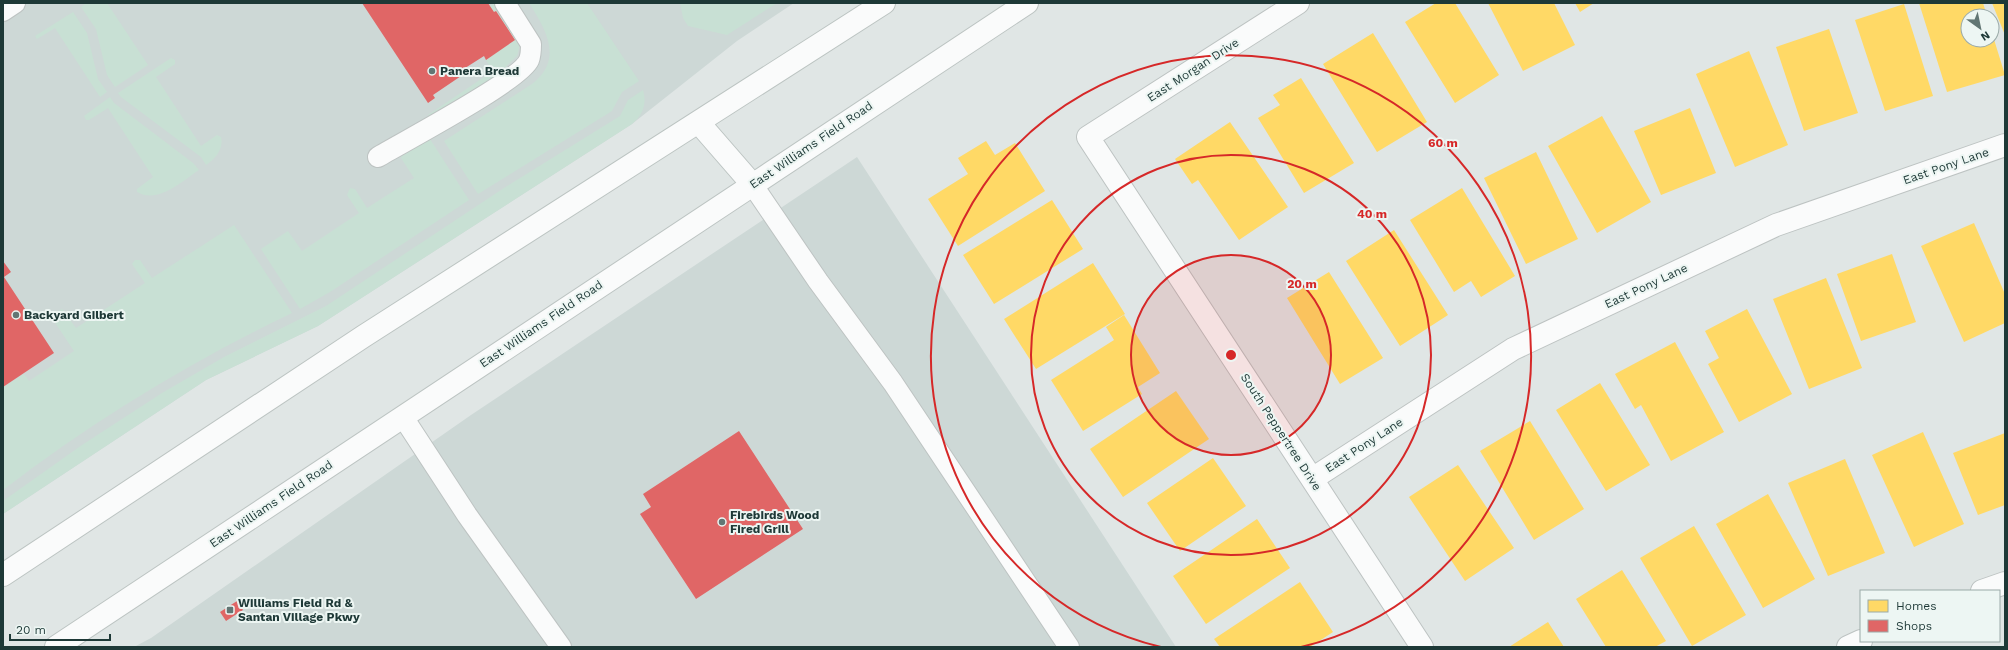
<svg xmlns="http://www.w3.org/2000/svg" width="2008" height="650" viewBox="0 0 2008 650" font-family="'Work Sans',sans-serif">
  <style>
    .built { fill: #cdd8d6 }
    .green { fill: #c8e0d4 }
    .homes { fill: #ffd966 }
    .shops { fill: #e06666 }
    .lines { fill: none; stroke-linecap: round; stroke-linejoin: round }
    .lane-casing { stroke: #bdc3c2; stroke-width: 22 }
    .street-casing { stroke: #bdc3c2; stroke-width: 24 }
    .secondary-casing { stroke: #bcc4c2; stroke-width: 24 }
    .lane { stroke: #fafbfb; stroke-width: 20 }
    .street { stroke: #fafbfb; stroke-width: 22 }
    .secondary { stroke: #fafbfb; stroke-width: 22 }
    .ring { fill: none; stroke: #d62828; stroke-width: 2 }
    .poi-dot { fill: #627674; stroke: #edf6f3; stroke-width: 1.5 }
    .labels { text-anchor: middle; dominant-baseline: central; stroke-width: 4; stroke-linejoin: round; paint-order: stroke }
    .street-label { font-size: 12px; fill: #1e3937; stroke: #edf6f3 }
    .poi-label { font-size: 12px; font-weight: bold; fill: #1e3937; stroke: #edf6f3; text-anchor: start }
    .centre { fill: #d62828; stroke: #edf6f3; stroke-width: 2 }
    .ring-label { font-size: 12px; text-anchor: middle; font-weight: bold; fill: #d62828; stroke: #edf6f3; stroke-width: 4; stroke-linejoin: round; paint-order: stroke }
  </style>
  <rect width="100%" height="100%" fill="#e0e6e5"/>
  <!-- built -->
  <path class="built" d="M3 3H794L737 41 632 124 318 326 206 380 3 514Z
    M857 157 1176 647H134L151 638 471 415Z"/>
  <!-- green -->
  <path class="green" d="M86 3H107L148 65 115 87 107 75 96 29 81 7Z
    M495 3 518 38 520 45 517 56 496 76 429 116 428 115 493 71 486 60 515 40 496 11 494 12 490 6Z
    M529 3H587L639 81 622 92 612 111 478 194 444 141 532 84C564 59 546 30 529 3Z
    M680 3H777L727 35 688 26 683 18Z
    M73 12 87 33 98 79 107 92 100 97 55 28 37 39 35 36Z
    M171 58 175 60V64L156 77 201 146 217 135 221 137C224 149 215 159 206 165L201 157 121 97 118 93Z
    M643 90C647 104 643 115 632 124L318 326 206 380 3 514V501L82 445 162 393 224 357 326 306 504 188 620 116 628 100Z
    M110 97 114 103 193 163 199 170C181 182 158 204 137 192V189L153 177 108 108 89 120H86L84 116Z
    M430 139 469 200 330 292 300 309 261 249 288 231 302 251 359 213 347 195 350 188 355 189 367 208 414 178 401 158 402 156Z
    M234 225 292 313C190 362 93 421 3 490V387L24 374 29 381 74 351 50 315 62 309 76 328 145 283 132 264 135 260H140L152 278Z"/>
  <!-- homes -->
  <path class="homes" d="M1436 3H1455L1499 75 1455 103 1405 22Z
    M1488 3H1554L1575 45 1523 71Z
    M1575 3H1594L1580 12Z
    M1919 3H1983L1987 16H1968V40H1992V33L2005 75 1947 92Z
    M1992 3H2005V35Z
    M1904 4 1933 96 1885 111 1855 20Z
    M1829 29 1858 113 1804 131 1776 47Z
    M1373 33 1427 122 1377 152 1323 64Z
    M1749 51 1788 145 1735 167 1696 74Z
    M1301 78 1354 163 1304 193 1258 118 1280 105 1273 95Z
    M1690 108 1716 173 1661 195 1634 131Z
    M1602 116 1651 202 1597 233 1548 146Z
    M1230 122 1288 207 1239 240 1198 180 1192 184 1175 159Z
    M986 141 995 155 1015 143 1045 191 958 246 928 199 968 174 958 158Z
    M1536 152 1578 239 1526 264 1484 178Z
    M1462 188 1515 276 1481 297 1471 281 1454 292 1410 220Z
    M1052 200 1083 249 994 304 963 255Z
    M1974 223 2005 294V323L1964 342 1921 246Z
    M1394 230 1448 315 1400 346 1346 261Z
    M1892 254 1916 322 1861 341 1837 274Z
    M1093 263 1125 314 1036 369 1004 319Z
    M1329 272 1383 358 1340 384 1287 298Z
    M1826 278 1862 368 1809 389 1773 299Z
    M1747 309 1792 394 1739 422 1708 364 1719 358 1705 331Z
    M1124 315 1160 373 1138 387 1142 394 1083 431 1051 380 1114 340 1106 327Z
    M1675 342 1724 432 1671 461 1641 405 1635 409 1615 374Z
    M1600 383 1650 465 1606 491 1556 410Z
    M1176 391 1209 439 1123 497 1090 449Z
    M1530 421 1584 509 1534 540 1480 451Z
    M1923 432 1964 524 1914 547 1872 455Z
    M2005 433V505L1978 515 1953 453Z
    M1213 458 1246 506 1180 551 1147 503Z
    M1845 459 1885 553 1828 576 1788 483Z
    M1458 465 1514 548 1465 581 1409 497Z
    M1768 494 1815 579 1763 608 1716 524Z
    M1257 519 1290 568 1206 624 1173 576Z
    M1694 526 1746 615 1692 646 1640 558Z
    M1622 570 1666 641 1655 647H1606L1576 599Z
    M1300 582 1333 632 1310 647H1220L1214 639Z
    M1548 622 1564 647H1509Z"/>
  <!-- shops -->
  <path class="shops" d="M362 3H488L494 12 496 11 515 40 486 60 484 56 462 70 464 74 433 95 435 98 428 103Z
    M3 261 11 272 4 277 54 353 3 387Z
    M739 431 803 529 696 599 640 514 651 507 643 494Z
    M237 601 243 610 226 621 220 612Z"/>
  <g class="lines">
    <!-- lane casing -->
    <g class="lane-casing">
      <path id="lane" d="M3 11 15 3
        M378 157C403 142 521 80 529 60 531 55 531 49 531 44L505 3
        M752 184 818 281 893 383 1069 647
        M403 417 467 515 561 647"/>
    </g>
    <!-- street casing -->
    <g class="street-casing">
      <path id="street" d="M1298 3 1088 137 1422 647
        M1312 479 1513 349 1776 225 2005 145
        M1982 591 2005 583
        M1848 647 1861 641"/>
    </g>
    <!-- secondary casing -->
    <g class="secondary-casing">
      <path id="secondary" d="M699 123 752 184
        M3 575 364 336 884 3
        M56 647 1027 3"/>
    </g>
    <!-- lane -->
    <use href="#lane" class="lane"/>
    <!-- street -->
    <use href="#street" class="street"/>
    <!-- secondary -->
    <use href="#secondary" class="secondary"/>
  </g>
  <!-- distance rings -->
  <circle cx="1231" cy="355" r="100" fill="#d62828" fill-opacity=".12"/>
  <g class="ring">
    <circle cx="1231" cy="355" r="100"/>
    <circle cx="1231" cy="355" r="200"/>
    <path d="M1161 647A300 300 0 1 1 1301 647"/>
  </g>
  <!-- markers -->
  <g class="poi-dot">
    <circle cx="432" cy="71" r="4"/>
    <circle cx="16" cy="315" r="4"/>
    <circle cx="722" cy="522" r="4"/>
    <rect x="226" y="606" width="8" height="8" rx="2"/>
  </g>
  <g class="labels">
    <!-- street labels -->
    <g class="street-label">
      <text transform="translate(1193 70) rotate(-33)">East Morgan Drive</text>
      <text transform="translate(811 145) rotate(-34)">East Williams Field Road</text>
      <text transform="translate(1946 166) rotate(-19)">East Pony Lane</text>
      <text transform="translate(1646 286) rotate(-25)">East Pony Lane</text>
      <text transform="translate(541 324) rotate(-34)">East Williams Field Road</text>
      <text transform="translate(1281 432) rotate(57)">South Peppertree Drive</text>
      <text transform="translate(1364 445) rotate(-33)">East Pony Lane</text>
      <text transform="translate(271 504) rotate(-34)">East Williams Field Road</text>
    </g>
    <!-- poi labels -->
    <g class="poi-label">
      <text x="440" y="71">Panera Bread</text>
      <text x="24" y="315">Backyard Gilbert</text>
      <text x="730" y="515">Firebirds Wood<tspan x="730" dy="14">Fired Grill</tspan></text>
      <text x="238" y="603">Williams Field Rd &amp;<tspan x="238" dy="14">Santan Village Pkwy</tspan></text>
    </g>
  </g>
  <circle cx="1231" cy="355" r="6" class="centre"/>
  <g class="ring-label">
    <text x="1443" y="147">60 m</text>
    <text x="1372" y="218">40 m</text>
    <text x="1302" y="288">20 m</text>
  </g>
  <!-- border -->
  <rect width="2008" height="650" fill="none" stroke="#1e3937" stroke-width="8"/>
  <!-- legend -->
  <rect x="1860" y="590" width="140" height="52" fill="#edf6f3" stroke="#9aaaa8"/>
  <rect x="1868" y="600" width="20" height="12" fill="#ffd966" stroke="#9aaaa8"/>
  <text x="1896" y="610" font-size="12" fill="#1e3937">Homes</text>
  <rect x="1868" y="620" width="20" height="12" fill="#e06666" stroke="#9aaaa8"/>
  <text x="1896" y="630" font-size="12" fill="#1e3937">Shops</text>
  <!-- north arrow -->
  <g transform="translate(1980 28) rotate(147)"><circle r="19" fill="#edf6f3" stroke="#9aaaa8"/>
  <path d="M0-3L7 15L0 10L-7 15Z" fill="#627674"/>
  <text y="-6" font-size="11" font-weight="bold" text-anchor="middle" fill="#1e3937">N</text>
  </g>
  <!-- scale -->
  <path d="M10 634v6h100v-6" fill="none" stroke="#1e3937" stroke-width="2"/>
  <text x="16" y="634" font-size="12" fill="#1e3937" stroke="#edf6f3" stroke-width="3" paint-order="stroke">20 m</text>
</svg>
